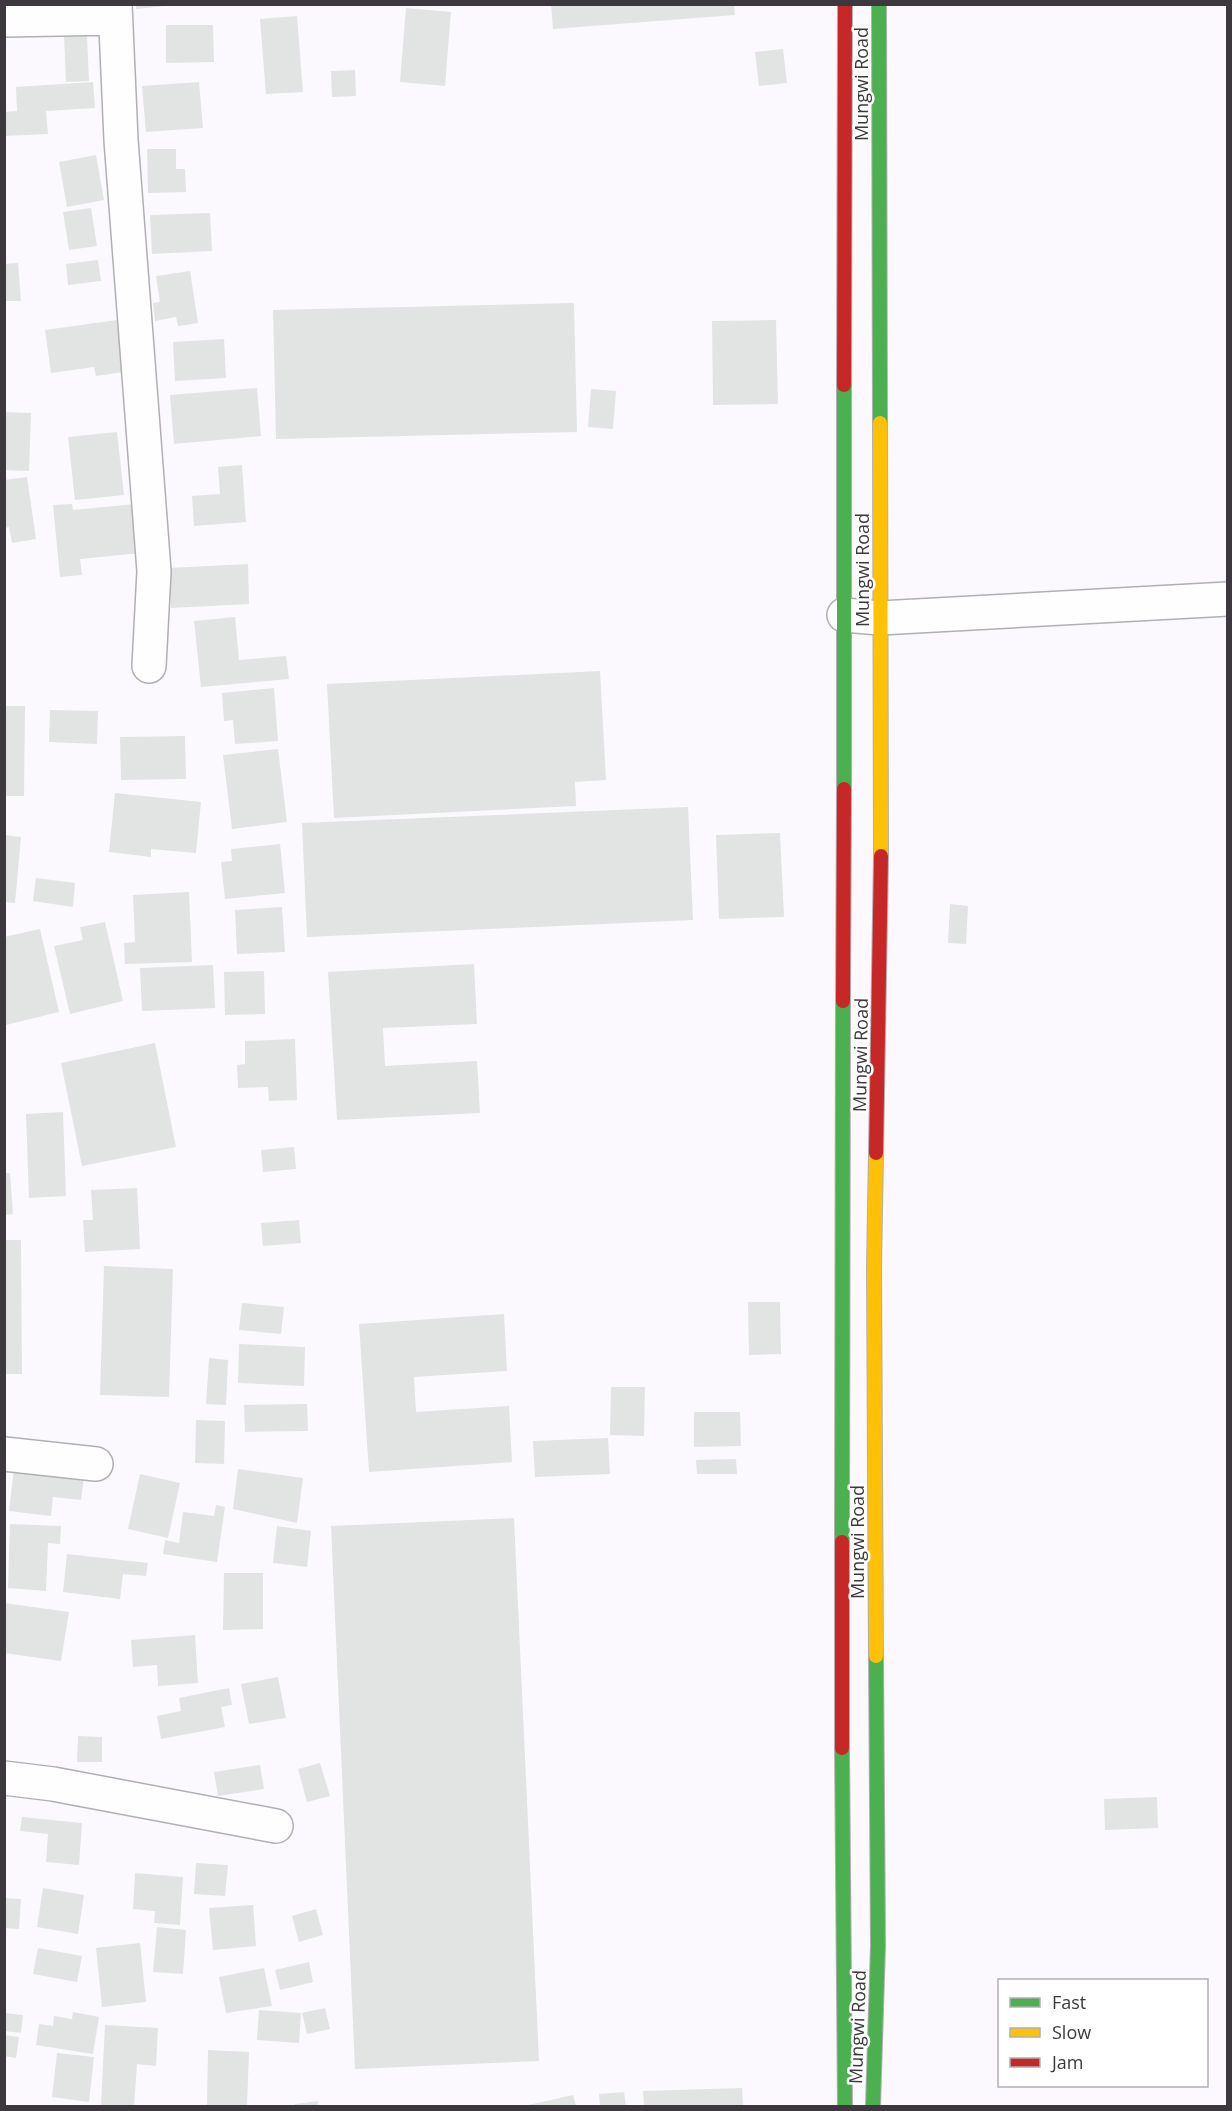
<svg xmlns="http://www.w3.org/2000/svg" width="1232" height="2111" viewBox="0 0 1232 2111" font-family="'Open Sans',sans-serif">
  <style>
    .building { fill: #e1e4e3 }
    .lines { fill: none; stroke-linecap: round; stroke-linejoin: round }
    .street-casing { stroke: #b1afb3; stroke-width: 36 }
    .fast-casing { stroke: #b1afb3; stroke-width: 16 }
    .slow-casing { stroke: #b1afb3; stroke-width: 16 }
    .jam-casing { stroke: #b1afb3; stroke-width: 16 }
    .street { stroke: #fefeff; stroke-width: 33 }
    .fast { stroke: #4caf50; stroke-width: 14 }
    .slow { stroke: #ffc107; stroke-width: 14 }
    .jam { stroke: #c62828; stroke-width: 14 }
    .labels { text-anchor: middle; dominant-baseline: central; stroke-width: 5; stroke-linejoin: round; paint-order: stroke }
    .street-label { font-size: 18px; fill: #3c383e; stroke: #fff }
  </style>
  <rect width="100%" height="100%" fill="#fbf9fd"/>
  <!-- building -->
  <path class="building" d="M136 4H165V6L136 9Z
    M551 4H734L735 15 553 29Z
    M406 8 451 12 445 86 400 82Z
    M297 16 303 92 266 94 260 19Z
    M166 25H213L214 62 166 63Z
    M64 35H87L89 81 66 82Z
    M783 49 787 83 759 86 755 52Z
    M355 70 356 96 332 97 331 71Z
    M93 82 95 108 46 111 48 134 4 136V112L17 111 16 87Z
    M199 82 203 128 146 132 142 86Z
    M147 149H176V169H185L186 192 148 193Z
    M96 155 104 200 67 207 59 162Z
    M91 208 97 246 69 250 63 212Z
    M210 213 212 251 152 254 150 215Z
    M98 260 101 281 68 285 66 264Z
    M18 263 21 301H4V264Z
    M190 271 198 323 178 326 176 317 155 321 153 303 160 302 156 276Z
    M574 303 577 432 276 439 273 310Z
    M117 320 124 372 96 376 94 367 51 373 45 330Z
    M776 320 778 404 713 405 712 321Z
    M224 339 226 378 175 381 173 342Z
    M257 388 261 436 174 444 170 395Z
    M591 389 616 391 613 429 588 427Z
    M4 412 31 413 29 471 4 470Z
    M117 432 124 495 75 500 68 437Z
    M242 465 246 522 194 526 192 496 220 494 218 467Z
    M27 477 36 539 12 543 9 527 4 528V480Z
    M72 504 73 510 136 504 141 553 80 559 82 575 60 577 53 505Z
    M248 564 249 604 171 608 169 568Z
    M235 617 239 660 286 656 289 679 201 687 194 621Z
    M600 671 606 780 575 782 576 806 334 818 327 684Z
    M274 688 278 741 235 744 233 720 224 721 222 693Z
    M4 706H25L24 796H4Z
    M50 710 98 711 97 744 49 742Z
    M185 736 186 779 121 780 120 737Z
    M278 749 287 822 232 829 223 755Z
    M115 793 201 802 196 853 151 849V857L109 852Z
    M688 807 693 920 307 937 302 823Z
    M780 833 784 917 719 919 716 835Z
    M4 835 21 837 15 903 4 902Z
    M280 844 285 893 225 899 221 862 232 861 231 849Z
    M36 878 75 883 73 907 33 901Z
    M189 892 192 962 125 964 124 943 135 942 133 895Z
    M950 904 968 906 966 944 948 943Z
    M282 907 285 952 237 954 235 910Z
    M105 922 123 1001 70 1014 54 946 83 940 80 927Z
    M40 929 59 1012 6 1025 4 1016V937Z
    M474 964 477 1024 383 1028 385 1066 477 1061 480 1113 337 1120 328 972Z
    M213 965 215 1008 142 1011 140 968Z
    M264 971 265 1014 225 1015 224 972Z
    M295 1039 297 1100 269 1101 268 1087 238 1088 237 1065 245 1064V1041Z
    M155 1043 176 1147 82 1166 61 1063Z
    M63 1112 66 1196 29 1198 26 1114Z
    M294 1147 296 1169 263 1172 261 1150Z
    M4 1173H10L13 1214 4 1215Z
    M137 1188 140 1249 85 1252 83 1220H93L91 1190Z
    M299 1220 301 1243 263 1246 261 1223Z
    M4 1240H21L22 1374H4Z
    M104 1266 173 1269 169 1397 100 1395Z
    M748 1302H780L781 1354 749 1355Z
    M242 1303 284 1307 281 1334 239 1330Z
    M504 1314 507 1371 414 1377 416 1412 509 1406 512 1462 369 1472 359 1324Z
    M239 1344 305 1347 304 1386 238 1383Z
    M209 1358 228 1360 226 1405 206 1404Z
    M611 1387H645L644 1436 610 1435Z
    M307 1404 308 1431 245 1432 244 1405Z
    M694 1412H740L741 1446 694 1447Z
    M196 1420 225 1421 224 1464 195 1463Z
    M608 1438 610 1474 535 1477 533 1441Z
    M736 1459 737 1474H697L696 1460Z
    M14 1469 84 1478 81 1500 53 1497 51 1516 9 1511Z
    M238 1469 303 1478 297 1523 233 1509Z
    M140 1474 180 1483 168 1538 128 1529Z
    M216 1505 225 1507 217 1562 163 1554 165 1540 179 1543 183 1512 214 1516Z
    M514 1518 539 2061 355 2069 331 1526Z
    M10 1524 61 1526 60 1544 48 1543 46 1591 8 1588Z
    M277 1526 311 1531 307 1567 273 1563Z
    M67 1554 148 1563 146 1576 123 1574 120 1599 63 1592Z
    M224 1573H263V1629L223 1630Z
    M4 1603 69 1612 61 1661 4 1653Z
    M195 1635 198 1683 158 1686 157 1665 133 1667 131 1640Z
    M278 1677 286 1718 249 1724 241 1684Z
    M229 1688 232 1705 221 1707 225 1727 161 1739 157 1716 181 1711 179 1698Z
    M78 1736 102 1737V1762H77Z
    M320 1763 330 1796 307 1802 298 1769Z
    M260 1765 264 1789 218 1796 214 1772Z
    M1157 1797 1158 1828 1105 1830 1104 1799Z
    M22 1817 82 1823 79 1865 46 1862 48 1834 20 1831Z
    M196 1863 228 1865 225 1896 194 1894Z
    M135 1873 183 1877 180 1925 154 1923 155 1911 133 1909Z
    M43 1888 84 1895 78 1934 37 1927Z
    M4 1898 21 1899 19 1929 4 1928Z
    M253 1905 256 1946 213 1950 209 1908Z
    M316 1909 323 1935 299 1942 292 1916Z
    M157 1927 186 1930 183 1974 153 1972Z
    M140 1943 146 2002 102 2007 96 1948Z
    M38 1948 82 1956 77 1982 33 1974Z
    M309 1962 313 1982 280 1990 275 1970Z
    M264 1968 272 2006 226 2013 219 1977Z
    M325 2008 330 2029 307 2034 302 2013Z
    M259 2010 301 2013 299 2043 257 2040Z
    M73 2012 99 2017 93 2054 36 2045 39 2024 53 2026 54 2016 72 2019Z
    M4 2013 23 2015 21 2033 4 2031Z
    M105 2025 158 2028 156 2066 137 2064 134 2106H101Z
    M4 2035 19 2037 16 2058 4 2056Z
    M208 2050 249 2052 247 2106H207Z
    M57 2053 94 2057 89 2102 52 2097Z
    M742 2088 743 2106H644L643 2091Z
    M624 2092 626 2106H600L599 2094Z
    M573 2095 576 2106H524Z
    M318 2101V2106H295V2104Z"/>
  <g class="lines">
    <!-- street casing -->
    <g class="street-casing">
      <path id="street" d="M115 4 121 140 154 571 149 666
        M4 20 115 18
        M844 615 880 618 1228 599
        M4 1454 96 1464
        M4 1778 53 1784 276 1826"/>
    </g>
    <!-- fast casing -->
    <g class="fast-casing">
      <path id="fast" d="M879 4 880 423
        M844 789V385
        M842 1542 843 1001
        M842 1748 845 2106
        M873 2106 878 1945 876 1656"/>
    </g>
    <!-- slow casing -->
    <g class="slow-casing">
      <path id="slow" d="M880 423 881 856
        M876 1153 874 1267 876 1656"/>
    </g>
    <!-- jam casing -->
    <g class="jam-casing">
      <path id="jam" d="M844 385 845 4
        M843 1001 844 789
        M876 1153 881 856
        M842 1748V1542"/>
    </g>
    <!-- street -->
    <use href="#street" class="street"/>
    <!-- fast -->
    <use href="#fast" class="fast"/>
    <!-- slow -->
    <use href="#slow" class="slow"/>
    <!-- jam -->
    <use href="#jam" class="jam"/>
  </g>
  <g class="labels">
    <!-- street labels -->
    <g class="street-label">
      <text transform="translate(861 84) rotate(-90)">Mungwi Road</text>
      <text transform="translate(862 570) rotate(-90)">Mungwi Road</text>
      <text transform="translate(860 1055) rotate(-89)">Mungwi Road</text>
      <text transform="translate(857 1542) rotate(-90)">Mungwi Road</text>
      <text transform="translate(857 2027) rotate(-88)">Mungwi Road</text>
    </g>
  </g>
  <!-- border -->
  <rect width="1232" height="2111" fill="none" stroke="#3c383e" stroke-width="12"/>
  <!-- legend -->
  <rect x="998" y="1979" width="210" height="108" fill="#ffffff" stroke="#b1afb2" stroke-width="1.5"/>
  <rect x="1010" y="1998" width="30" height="9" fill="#4caf50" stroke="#b1afb2" stroke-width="1.5"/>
  <text x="1052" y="2009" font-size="18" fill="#3c383e">Fast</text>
  <rect x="1010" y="2028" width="30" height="9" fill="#ffc107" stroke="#b1afb2" stroke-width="1.5"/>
  <text x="1052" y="2039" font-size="18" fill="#3c383e">Slow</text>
  <rect x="1010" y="2058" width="30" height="9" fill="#c62828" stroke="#b1afb2" stroke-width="1.5"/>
  <text x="1052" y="2069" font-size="18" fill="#3c383e">Jam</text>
</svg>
